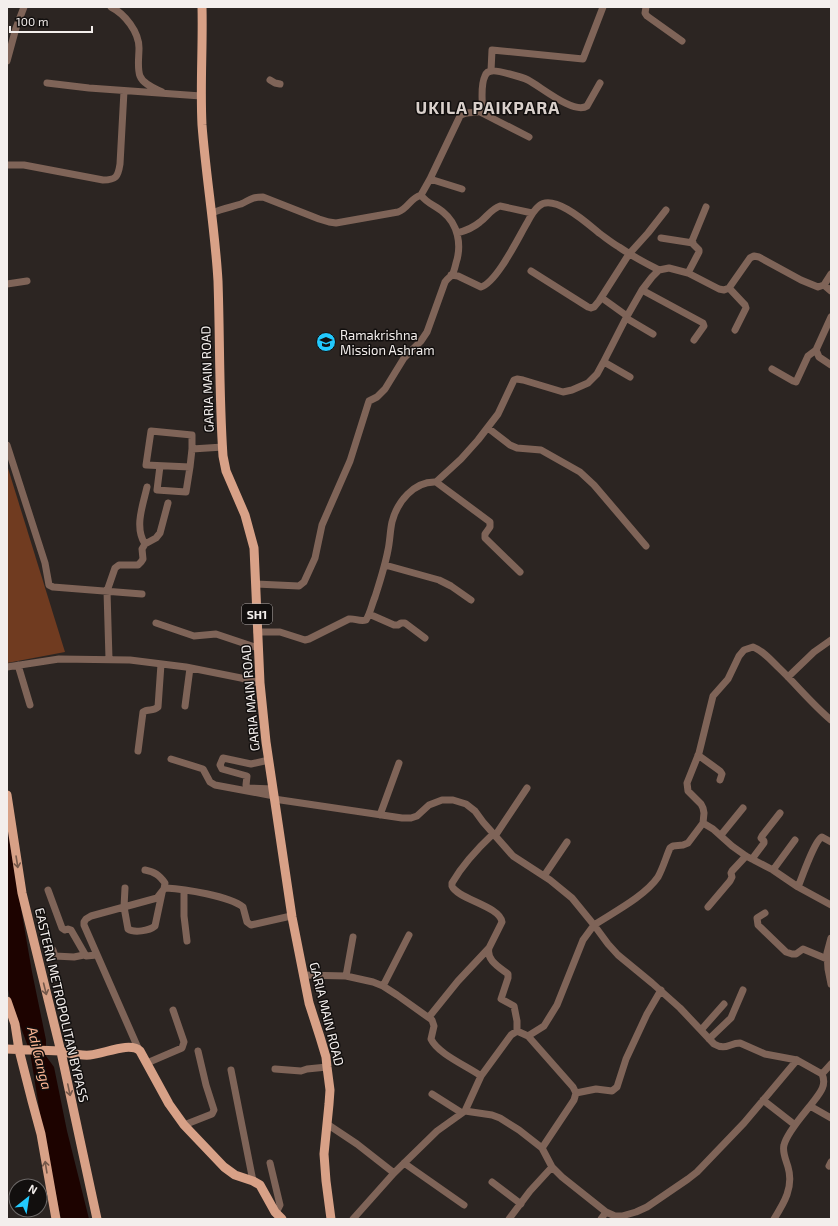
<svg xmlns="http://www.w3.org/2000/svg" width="838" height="1226" viewBox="0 0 838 1226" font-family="'Exo 2',sans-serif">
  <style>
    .green { fill: #703b20 }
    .water { fill: #1d0300 }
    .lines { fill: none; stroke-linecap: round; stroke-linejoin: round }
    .minor { stroke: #7f6458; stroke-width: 7 }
    .major { stroke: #d8a187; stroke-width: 9 }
    .oneway { stroke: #75584a }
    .labels { text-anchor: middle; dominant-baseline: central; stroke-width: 3; stroke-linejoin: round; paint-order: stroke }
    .shield { fill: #120f0e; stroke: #b0aba9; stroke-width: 1 }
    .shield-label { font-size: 12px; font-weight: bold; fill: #f3eeec }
    .poi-label { font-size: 13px; fill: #f3eeec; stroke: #120f0e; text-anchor: start }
    .street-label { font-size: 13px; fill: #f3eeec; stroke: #120f0e }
    .water-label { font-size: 14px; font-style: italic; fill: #fdb694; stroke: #120f0e }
    .district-label { font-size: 17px; font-weight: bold; letter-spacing: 1px; fill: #d9d0cb; stroke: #120f0e }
  </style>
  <rect width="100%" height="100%" fill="#2c2522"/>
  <!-- green -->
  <path class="green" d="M7 465 65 652 7 663Z"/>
  <!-- water -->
  <path class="water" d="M7 828 32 972 46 1040V1056L54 1067 67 1131 89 1219H61L42 1126 30 1052 10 998 7 985Z"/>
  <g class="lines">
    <!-- minor -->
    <path class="minor" d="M111 7C125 14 139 32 139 48 139 57 137 68 140 76 143 84 154 88 162 92
      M646 7 645 13 647 16 682 41
      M7 61 16 28 24 7
      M491 71 492 50 583 59 603 7
      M270 80 275 83 280 84
      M47 83 89 88 201 96
      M480 112 529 137
      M7 165H24L103 180C116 180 118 177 120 164L124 91
      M430 179 462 189
      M212 213C221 209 231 207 241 204 250 200 251 197 263 197L319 219 329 222 336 223 398 212C409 208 409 199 421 195
      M457 233C465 231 473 228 480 222 487 217 491 209 500 206L532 213
      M661 238 693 243
      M531 271 588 307 591 308 594 307 599 301 629 254 648 233 666 210
      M688 273 699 252V250L693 244 692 241 706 207
      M451 275 458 276 481 287C497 282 518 238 527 223 530 217 534 210 539 206 554 193 588 224 599 233 606 238 612 243 619 247 632 256 645 263 659 270
      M7 284 27 281
      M824 285 831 291
      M729 288 745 305 746 308 735 330
      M642 290 703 323 704 326 694 340
      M602 298 627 316
      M831 317 816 350 819 357 831 365
      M626 318 653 334
      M604 362 630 377
      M772 369 793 381 796 382 808 356 816 350
      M488 428 510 445 517 448 541 450 580 472 594 485 646 546
      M7 445 45 563 49 585 53 587 142 594
      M160 466 157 490 186 492 190 467 146 465 151 431 192 435V449L223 447
      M190 467 192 449
      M436 482 490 522V527L485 534V538L520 572
      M145 544C134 527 143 505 147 487
      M385 565 439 580 451 586 471 600
      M256 584 299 586 304 582 315 558 322 525 332 502 350 461 368 404 369 401 377 397 385 389 404 358 421 341 427 332 445 282C447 279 450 277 452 275 454 272 455 267 456 263 462 245 458 224 443 212 436 206 426 203 421 195L430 179 460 116C468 110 477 115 482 110 483 99 480 86 485 76 486 73 488 71 492 71 497 70 522 77 528 80 540 86 574 115 587 106L600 83
      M369 614 394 625H398L401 623H405L425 638
      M156 623 194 636 216 634 258 648
      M257 632H280L305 640 309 639 349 619C354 618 360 622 366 620 370 614 372 604 375 597 380 581 385 566 388 550 390 541 390 531 392 522 397 502 414 481 436 482L461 459 478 440 498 414 514 380 517 379 523 380 563 392 572 390 588 383 597 374 603 363 626 318 642 290 652 277 659 270 669 268 688 273 719 289 724 290 729 288 750 258 754 256 759 257 801 280 818 287 824 285 831 274
      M109 659 107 591 115 568 119 565H138L141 562 143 559 142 549 145 544 156 538 160 533 168 503
      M18 665 30 705
      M7 667 59 659 130 660 186 667 241 678 260 683
      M788 677 814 652 831 640
      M185 706 190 668
      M138 751 143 712C148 708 153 712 158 707L161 664
      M698 755 720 771 722 774 720 780
      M171 759 203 769 210 782 215 785 274 796
      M269 760 251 764 223 758 220 765 222 769 247 776 246 785 248 788 273 789
      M274 799 402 818H411L417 816 429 805 442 800H453L466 804 475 811 483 822 513 856 550 880 572 898 594 925 608 944 618 955 652 983 680 1008 714 1044C726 1051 729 1043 740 1043L765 1054 797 1060 822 1074C828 1087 817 1096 810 1106L831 1118
      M380 815 399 763
      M703 823 713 829 732 846 746 856 773 870 798 887 831 905
      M721 835 743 808
      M495 836 527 788
      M752 859 764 843V841L761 838 762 836 780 813
      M145 870C155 872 159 875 165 883L164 889
      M773 870 795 840
      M544 876 567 842
      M798 887C802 877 815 840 822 837L831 842
      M125 888 124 907 128 929C134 933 149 931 155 926L162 893
      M48 890 62 928 65 930 68 929 71 930 86 956 97 955
      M184 891V916L187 941
      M708 907 730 881 732 877 731 873 732 871 746 856
      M765 913 757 918 758 925 786 952 792 954H796L803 949 827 959
      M831 938 827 953 828 969 831 984
      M489 948C486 960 499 967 508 974V978L501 999 514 1006 517 1021V1031
      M53 950 55 956 74 957 84 955
      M303 975 346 976 373 982 383 986 397 995 432 1020 434 1026 431 1039C438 1054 467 1066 481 1076
      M346 976 353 937
      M383 986 409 935
      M429 1017 458 981 489 948 502 922C500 906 457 899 452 886V883C463 864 477 849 493 834
      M701 1030 724 1004
      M528 1036 544 1026 557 1005 583 940 594 925C614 912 645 896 658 877 663 868 666 857 670 848L673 846 683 845 688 843 703 823 704 813 703 808 701 804 688 791 687 783 699 753 713 696 728 679 739 656 744 650 753 647C763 651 770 659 778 667 796 684 812 704 831 720
      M709 1039 731 1018 743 990
      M138 1048 84 925V922L86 919 91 916 157 898 164 889 166 888C185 889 229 896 243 907L247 922 251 925 291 916
      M147 1063 182 1048 184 1042 173 1010
      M275 1069 301 1071 307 1069 327 1067
      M231 1070 253 1181
      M822 1074 831 1064
      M576 1093 596 1089 612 1091 617 1087 626 1059 647 1014 661 990
      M432 1094 462 1113
      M763 1100 795 1125
      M465 1111 481 1076 511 1035 517 1031 528 1036 573 1087 576 1093 574 1100 542 1148
      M327 1124 357 1144 394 1173
      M184 1125 212 1114 214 1110 206 1085 198 1051
      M270 1163 280 1205 278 1209 275 1212
      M404 1163 464 1205
      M829 1166 831 1162
      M552 1167 562 1177 606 1212 615 1216H622L636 1212 647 1207 688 1179 697 1172 744 1123 797 1060
      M492 1182 521 1204
      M353 1219 394 1173 437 1131 465 1111 492 1115 500 1118 519 1130 542 1148 552 1167 530 1191 509 1219
      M601 1219 606 1212
      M774 1219C784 1203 794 1187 788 1167 786 1160 782 1152 784 1145 787 1133 802 1116 810 1106"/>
    <!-- major -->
    <path class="major" d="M202 7C203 46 200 85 202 125 206 177 215 229 218 281 220 339 219 398 223 456L226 471 245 515 254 548 260 683 266 742 292 917 309 1003 320 1037 326 1057 327 1067 330 1090 329 1104 324 1154 326 1181 331 1219
      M7 795 22 893 61 1052 97 1219
      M7 1001 15 1024 19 1050 32 1101 41 1134 56 1219
      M7 1049C24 1050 42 1050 59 1051 70 1053 80 1056 90 1055 104 1054 130 1041 140 1051L169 1104 184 1125 224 1167 235 1175 253 1181 260 1185 275 1212 282 1219"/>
  </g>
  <!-- one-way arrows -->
  <defs><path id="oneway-shaft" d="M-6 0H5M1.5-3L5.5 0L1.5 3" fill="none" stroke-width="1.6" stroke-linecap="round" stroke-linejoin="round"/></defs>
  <g class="oneway">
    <use href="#oneway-shaft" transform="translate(17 862) rotate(81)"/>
    <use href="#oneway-shaft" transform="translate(45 989) rotate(76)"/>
    <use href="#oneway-shaft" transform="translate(69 1090) rotate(78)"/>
    <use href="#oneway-shaft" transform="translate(46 1167) rotate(-99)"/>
  </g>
  <!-- icons -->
  <defs>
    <g id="school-disc" transform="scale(1)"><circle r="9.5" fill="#22c9fe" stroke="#120f0e"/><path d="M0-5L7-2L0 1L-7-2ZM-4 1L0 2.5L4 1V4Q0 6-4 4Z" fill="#111"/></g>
  </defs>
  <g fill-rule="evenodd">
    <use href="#school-disc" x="326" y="342"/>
  </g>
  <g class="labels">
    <!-- shield labels -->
    <rect class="shield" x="242" y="604" width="30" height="20" rx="3"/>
    <g class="shield-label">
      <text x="257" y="614">SH1</text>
    </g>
    <!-- poi labels -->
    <g class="poi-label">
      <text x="340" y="335">Ramakrishna<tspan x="340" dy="15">Mission Ashram</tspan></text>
    </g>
    <!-- street labels -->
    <g class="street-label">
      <text transform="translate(207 379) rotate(-92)">GARIA MAIN ROAD</text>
      <text transform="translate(250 698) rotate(-95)">GARIA MAIN ROAD</text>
      <text transform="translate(62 1005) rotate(77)">EASTERN METROPOLITAN BYPASS</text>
      <text transform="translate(327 1014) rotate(76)">GARIA MAIN ROAD</text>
    </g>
    <!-- water labels -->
    <g class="water-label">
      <text transform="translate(40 1058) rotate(76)">Adi Ganga</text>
    </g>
    <!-- district labels -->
    <g class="district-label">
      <text x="488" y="107">UKILA PAIKPARA</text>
    </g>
  </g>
  <!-- border -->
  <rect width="838" height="1226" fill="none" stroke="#f3eeec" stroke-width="16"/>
  <!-- north arrow -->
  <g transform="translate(28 1198) rotate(30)"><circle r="19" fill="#120f0e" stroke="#6c6867"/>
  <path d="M0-3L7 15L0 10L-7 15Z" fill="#22c9fe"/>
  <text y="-6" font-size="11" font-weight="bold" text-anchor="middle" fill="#f3eeec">N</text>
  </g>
  <!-- scale -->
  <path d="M10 26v6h82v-6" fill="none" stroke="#f3eeec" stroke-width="2"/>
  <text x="16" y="26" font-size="12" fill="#f3eeec" stroke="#120f0e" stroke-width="3" paint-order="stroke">100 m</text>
</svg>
